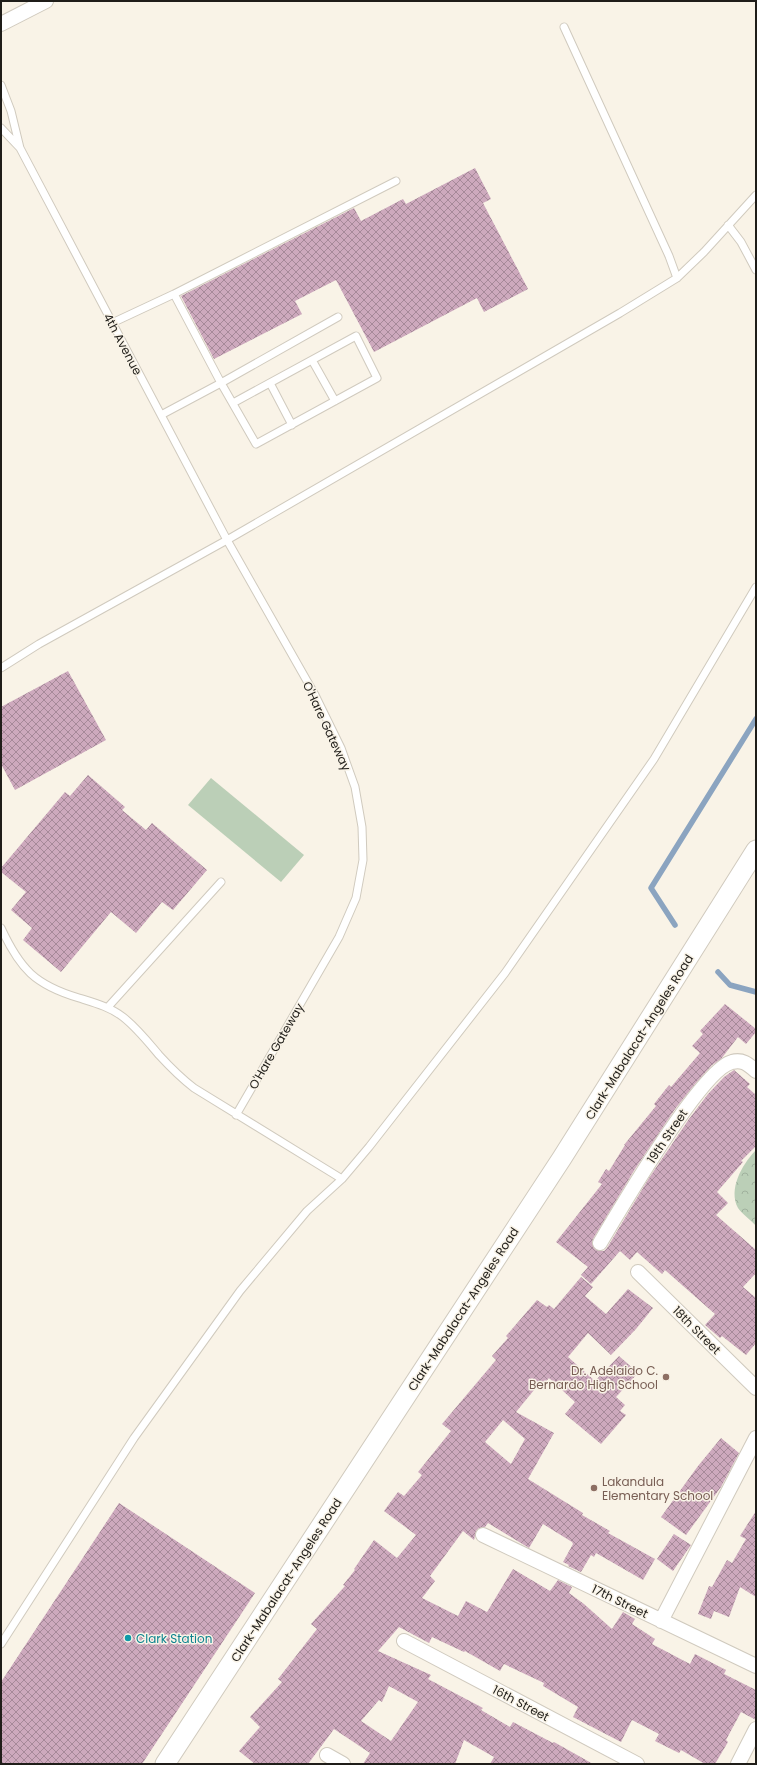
<svg xmlns="http://www.w3.org/2000/svg" width="757" height="1765" viewBox="0 0 757 1765" font-family="Poppins,sans-serif">
  <style>
    .forest { fill: url(#forest-crowns) }
    .pitch { fill: #bbcfb7 }
    .lines { fill: none; stroke-linecap: round; stroke-linejoin: round }
    .stream { stroke: #8ba4c0; stroke-width: 5.5 }
    .building { fill: url(#building-cross-hatch); fill-rule: evenodd }
    .service-casing { stroke: #d0cabe; stroke-width: 9 }
    .minor-casing { stroke: #d0cabe; stroke-width: 16 }
    .secondary-casing { stroke: #d0cabe; stroke-width: 21 }
    .service { stroke: #fff; stroke-width: 7 }
    .minor { stroke: #fff; stroke-width: 14 }
    .secondary { stroke: #fff; stroke-width: 19 }
    .education-dot { fill: #8d6e63; stroke: #f9f3e7; stroke-width: 1.5 }
    .culture-dot { fill: #0f9aa8; stroke: #f9f3e7; stroke-width: 1.5 }
    .labels { text-anchor: middle; dominant-baseline: central; stroke-width: 3; stroke-linejoin: round; paint-order: stroke }
    .street-label { font-size: 12px; fill: #1f1d19; stroke: #f9f3e7 }
    .education-label { font-size: 12px; fill: #785e54; stroke: #f9f3e7; text-anchor: end }
    .culture-label { font-size: 12px; fill: #0d838f; stroke: #f9f3e7; text-anchor: start }
  </style>
  <defs>
    <pattern id="forest-crowns" width="20" height="18" patternUnits="userSpaceOnUse"><rect width="20" height="18" fill="#bbcfb7"/><path d="M2 6a3 3 0 1 1 6 0M12 15a3 3 0 1 1 6 0" fill="none" stroke="#a0b19d"/></pattern>
    <pattern id="building-cross-hatch" width="8" height="8" patternUnits="userSpaceOnUse"><rect width="8" height="8" fill="#cda9bd"/><path d="M0 0l8 8M0 8l8-8" fill="none" stroke="#a68999"/></pattern>
  </defs>
  <rect width="100%" height="100%" fill="#f9f3e7"/>
  <!-- forest -->
  <path class="forest" d="M755 1151 756 1152V1226C751 1220 742 1214 738 1208 728 1189 742 1165 755 1151Z"/>
  <!-- pitch -->
  <path class="pitch" d="M211 778 304 855 281 882 188 805Z"/>
  <g class="lines">
    <!-- stream -->
    <path class="stream" d="M675 925 651 888 756 719
      M718 972 730 985 756 992"/>
  </g>
  <!-- building -->
  <path class="building" d="M475 168 491 199 483 203 528 289 484 312 477 298 374 352 336 280 295 301 302 314 214 359 181 296 354 208 361 221 403 199 406 204Z
    M68 671 106 740 15 790 1 764V707Z
    M88 775 125 807 122 810 146 830 152 823 207 870 173 910 162 902 136 933 111 912 61 972 23 940 32 928 11 910 26 892 1 872V868L65 792 70 796Z
    M725 1004 756 1029V1032L746 1044 738 1037 721 1059 712 1065 695 1084 675 1109 635 1169 593 1239 592 1243 596 1250 604 1251 607 1248 649 1178 689 1119 708 1094 724 1077 734 1070 750 1084 747 1087 756 1095V1146L741 1161 743 1162 717 1192 728 1203 716 1215 756 1250V1273L743 1287 756 1298V1343L746 1355 722 1336 720 1338 705 1325 715 1314 665 1270 662 1274 637 1252 630 1260 620 1251 591 1284 581 1275 588 1267 556 1242 602 1184 598 1182 606 1169 609 1171 625 1145H624L656 1106 654 1104 669 1085 671 1087 700 1053 692 1046 703 1034 700 1031Z
    M581 1277 593 1287 585 1296 606 1314 628 1289 653 1308 636 1329 611 1355 588 1333 568 1357 595 1381 619 1356 638 1373 616 1397 625 1405 620 1411 626 1415 601 1444 565 1414 575 1402 549 1378 542 1386 539 1384 516 1412 554 1433 528 1479 583 1513 582 1515 610 1531 608 1533 655 1559 643 1580 596 1553 594 1557 591 1555 581 1572 568 1566 569 1565 563 1562 573 1544 572 1542 543 1524 529 1548 488 1523 485 1527 479 1528 476 1531 474 1540 463 1531 430 1576 435 1581 422 1598 458 1616 466 1601 487 1612 513 1569 550 1591 558 1580 572 1587 569 1593 584 1604 612 1629 623 1612 635 1619 632 1624 655 1639 652 1644 690 1664 695 1654 726 1670 724 1674 756 1690V1720L741 1712 726 1740 728 1742 715 1764H705L681 1750 679 1753 655 1741 659 1734 632 1720 621 1742 573 1717 578 1707 543 1686 544 1683 504 1664 500 1671 465 1651 464 1652 432 1637 429 1643 399 1627 378 1651 431 1675 428 1679 483 1708 481 1710 510 1727 513 1722 553 1743 554 1742 593 1764H490L494 1757 464 1740 455 1764H363L370 1753 334 1729 308 1764H255L239 1751 260 1727 250 1717 282 1682 278 1679 317 1629 311 1624 345 1586 343 1585 355 1570 354 1569 374 1540 397 1558 416 1535 384 1511 398 1492 404 1496 422 1475 418 1472 451 1431 442 1424 496 1360 492 1356 508 1338 506 1336 537 1300 547 1307 549 1305 554 1309ZM503 1420 525 1439 511 1464 485 1442ZM389 1686 418 1702 391 1741 361 1721 379 1700 382 1702Z
    M721 1438 739 1453 721 1487 686 1535 661 1517 698 1466Z
    M119 1503 255 1593 142 1764H1V1682Z
    M756 1511V1597L740 1587 729 1617 714 1611 711 1619 698 1614 709 1586 712 1587 727 1560 732 1563 746 1539 740 1536Z
    M674 1534 691 1545 673 1571 657 1559Z"/>
  <g class="lines">
    <!-- service casing -->
    <g class="service-casing">
      <path id="service" d="M564 27 669 256 677 278
        M1 85 11 111 20 148 227 540 315 695 341 748 355 787 362 827 363 860 356 898 339 937 236 1115
        M1 128 20 148
        M728 225 741 242 756 270
        M112 323 174 294 396 181
        M312 360 335 401
        M270 383 292 425
        M233 403 356 336 377 378 256 444 221 383 338 317
        M161 415 221 383 174 294
        M1 668 39 644 227 540 620 313 677 278 704 252 756 195
        M1 928C20 969 35 985 79 998 95 1003 110 1007 123 1017 137 1028 148 1042 159 1055 170 1067 181 1078 194 1088L342 1179
        M108 1007 221 882
        M1 1644 134 1438 240 1291 307 1211 342 1179 369 1147 505 973 654 759 756 587"/>
    </g>
    <!-- minor casing -->
    <g class="minor-casing">
      <path id="minor" d="M1 24 46 1
        M600 1243C619 1211 702 1069 732 1062 742 1059 748 1064 756 1071
        M638 1272 756 1388
        M483 1535 756 1666
        M661 1621 756 1438
        M404 1641 637 1764
        M327 1755 343 1764
        M738 1764 756 1729"/>
    </g>
    <!-- secondary casing -->
    <g class="secondary-casing">
      <path id="secondary" d="M165 1764 562 1158 756 850"/>
    </g>
    <!-- service -->
    <use href="#service" class="service"/>
    <!-- minor -->
    <use href="#minor" class="minor"/>
    <!-- secondary -->
    <use href="#secondary" class="secondary"/>
  </g>
  <!-- markers -->
  <g class="education-dot">
    <circle cx="666" cy="1377" r="4"/>
    <circle cx="594" cy="1488" r="4"/>
  </g>
  <circle class="culture-dot" cx="128" cy="1638" r="4"/>
  <g class="labels">
    <!-- street labels -->
    <g class="street-label">
      <text transform="translate(123 344) rotate(62)">4th Avenue</text>
      <text transform="translate(327 726) rotate(65)">O'Hare Gateway</text>
      <text transform="translate(639 1037) rotate(-58)">Clark-Mabalacat-Angeles Road</text>
      <text transform="translate(276 1046) rotate(-60)">O'Hare Gateway</text>
      <text transform="translate(667 1136) rotate(-56)">19th Street</text>
      <text transform="translate(463 1309) rotate(-57)">Clark-Mabalacat-Angeles Road</text>
      <text transform="translate(697 1330) rotate(45)">18th Street</text>
      <text transform="translate(286 1580) rotate(-57)">Clark-Mabalacat-Angeles Road</text>
      <text transform="translate(620 1601) rotate(26)">17th Street</text>
      <text transform="translate(521 1703) rotate(28)">16th Street</text>
    </g>
    <!-- education labels -->
    <g class="education-label">
      <text x="658" y="1370">Dr. Adelaido C.<tspan x="658" dy="14">Bernardo High School</tspan></text>
      <text x="602" y="1481" text-anchor="start">Lakandula<tspan x="602" dy="14">Elementary School</tspan></text>
    </g>
    <!-- culture labels -->
    <g class="culture-label">
      <text x="136" y="1638">Clark Station</text>
    </g>
  </g>
  <!-- border -->
  <rect width="757" height="1765" fill="none" stroke="#1f1d19" stroke-width="4"/>
</svg>
